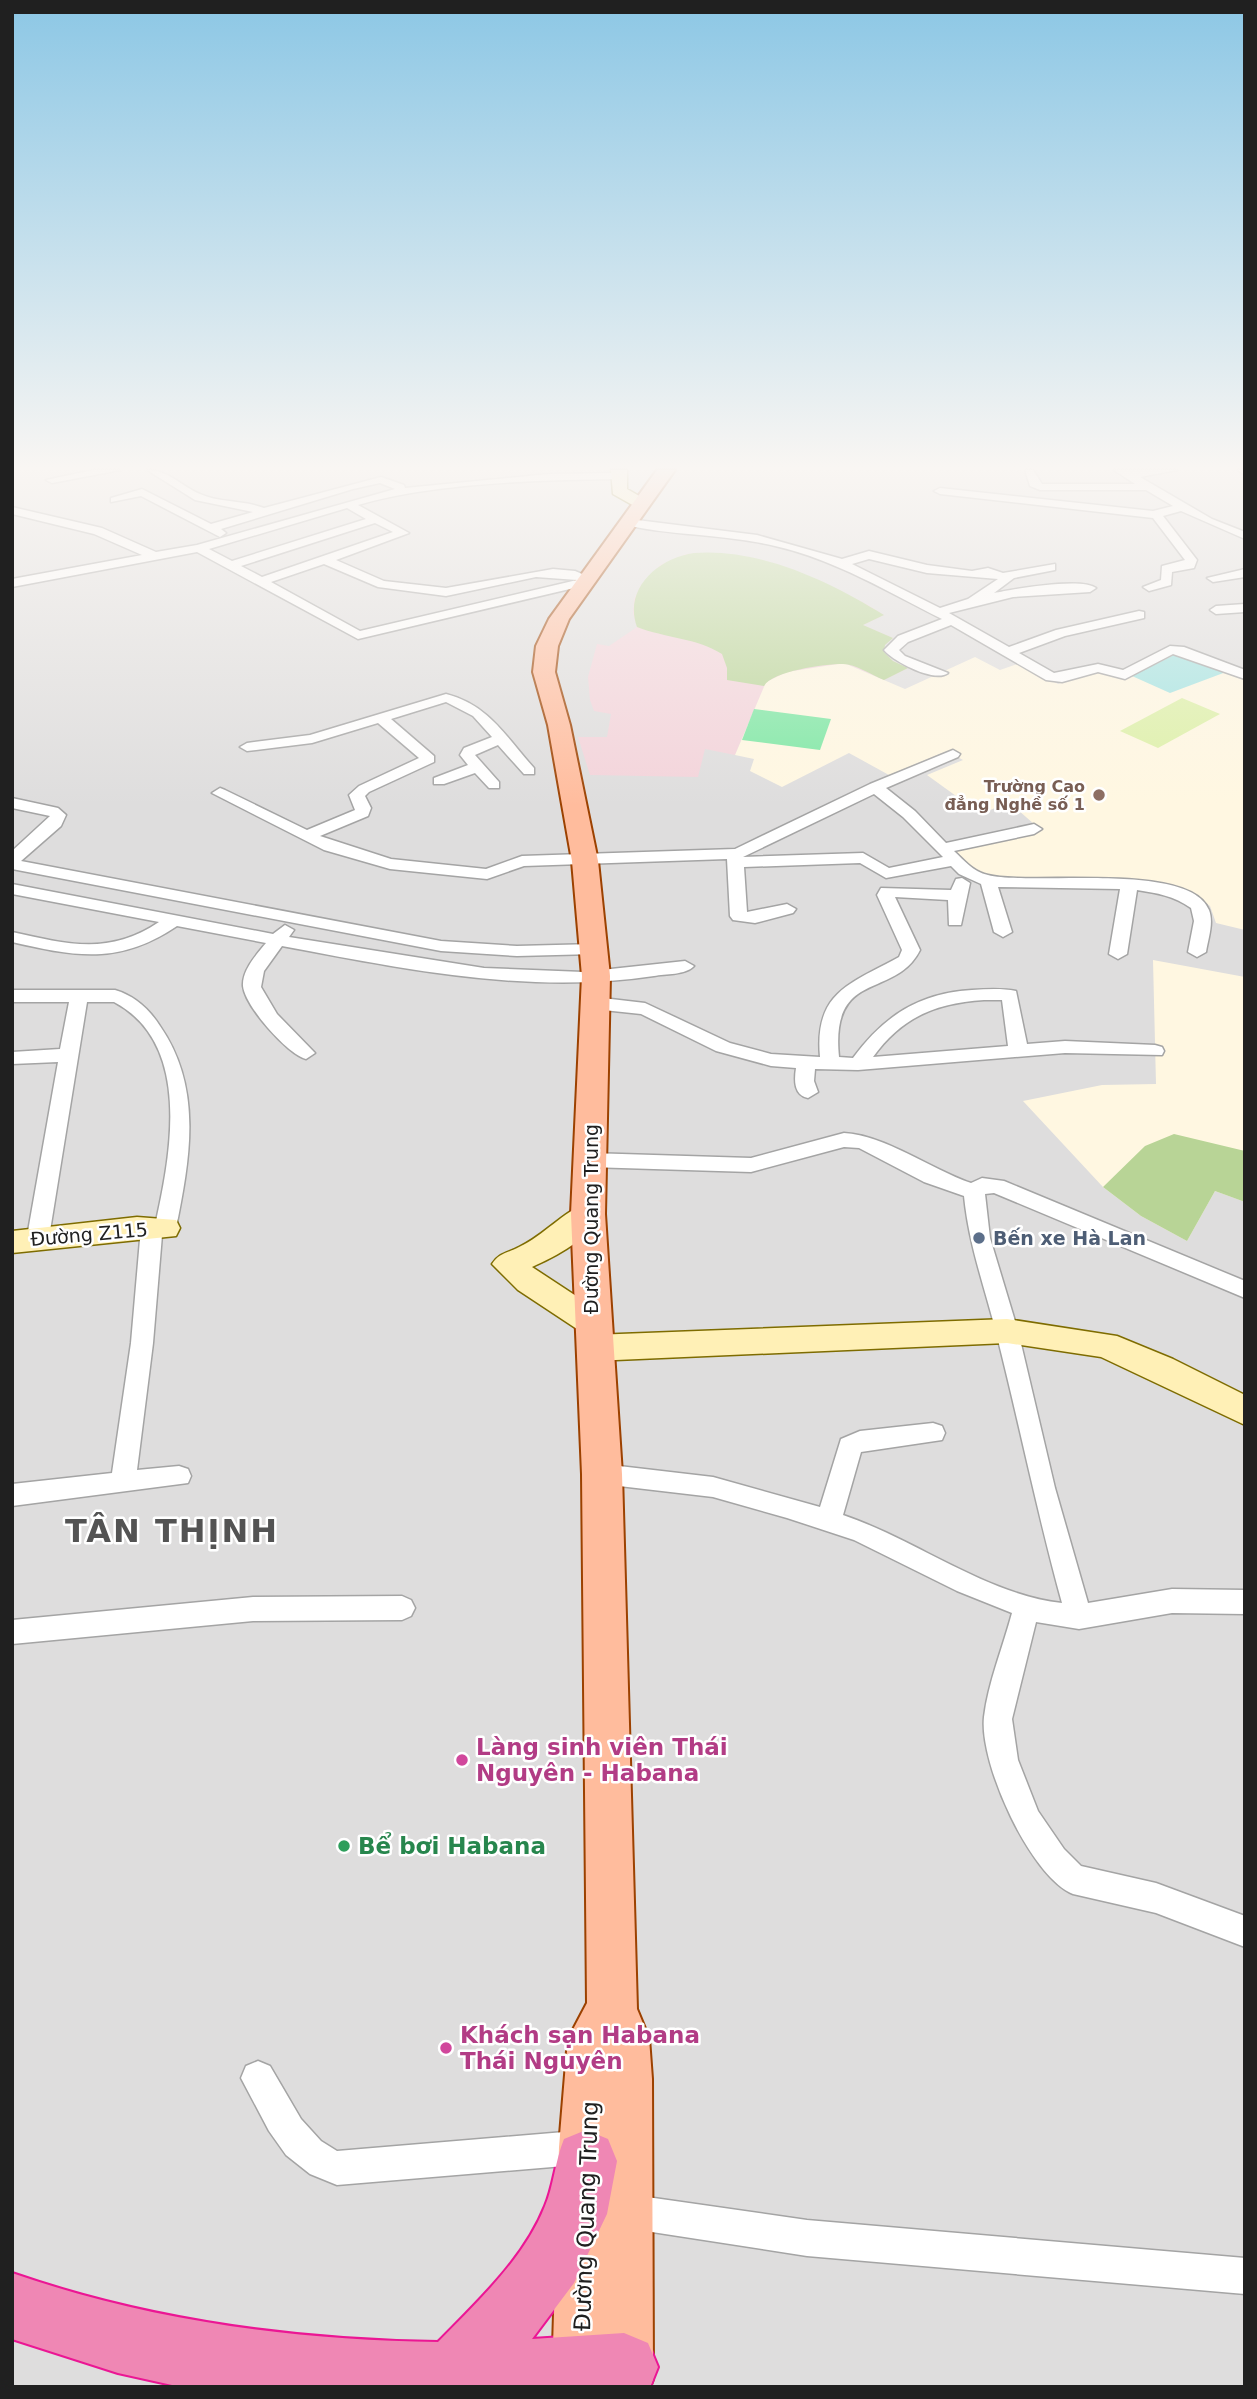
<svg xmlns="http://www.w3.org/2000/svg" width="1257" height="2399" viewBox="0 0 1257 2399" font-family="'DejaVu Sans',sans-serif">
  <style>
    .residential { fill: #dedddd }
    .commercial { fill: #f3d3da }
    .education { fill: #fff7e1 }
    .grass { fill: #ddf0a7 }
    .forest { fill: #b8d496 }
    .pitch { fill: #7de7a3 }
    .water { fill: #a2e3e1 }
    .lines { fill: none; stroke-linecap: round; stroke-linejoin: round }
    .street-casing { stroke: #a4a4a4; stroke-width: 3 }
    .secondary-casing { stroke: #7e6c00; stroke-width: 3 }
    .primary-casing { stroke: #9c4100; stroke-width: 4 }
    .highway-casing { stroke: #eb1694; stroke-width: 4 }
    .street { fill: #fff; fill-rule: evenodd }
    .secondary { fill: #fff0b6; fill-rule: evenodd }
    .primary { fill: #ffbc9d; fill-rule: evenodd }
    .highway { fill: #ef87b4; fill-rule: evenodd }
    .education-dot { fill: #8d6e63; stroke: #fff; stroke-width: 2.5 }
    .service-dot { fill: #5c6f8a; stroke: #fff; stroke-width: 2.5 }
    .hotel-dot { fill: #d1479c; stroke: #fff; stroke-width: 2.5 }
    .leisure-dot { fill: #2e9e5b; stroke: #fff; stroke-width: 2.5 }
    .labels { text-anchor: middle; dominant-baseline: central; stroke-width: 5; stroke-linejoin: round; paint-order: stroke }
    .far-education-label { font-size: 16px; font-weight: bold; fill: #785e54; stroke: #fff; text-anchor: end }
    .street-label { font-size: 19px; fill: #202020; stroke: #fff }
    .service-label { font-size: 19px; font-weight: bold; fill: #4e5e75; stroke: #fff; text-anchor: start }
    .near-hotel-label { font-size: 23px; font-weight: bold; fill: #b23c85; stroke: #fff; text-anchor: start }
    .near-leisure-label { font-size: 23px; font-weight: bold; fill: #27864d; stroke: #fff; text-anchor: start }
    .near-street-label { font-size: 23px; fill: #202020; stroke: #fff }
    .near-district-label { font-size: 32px; font-weight: bold; letter-spacing: 2px; fill: #535353; stroke: #fff }
  </style>
  <rect width="100%" height="100%" fill="#f1eae5"/>
  <!-- residential -->
  <path class="residential" d="M12 470H1245V2387H12Z"/>
  <!-- commercial -->
  <path class="commercial" d="M717 553 769 562 817 580 868 605 884 615 863 625 893 638 885 645 884 652 893 661 908 668 884 680 844 663 766 683 735 755 705 749 698 777 590 775 578 737H607L611 714 594 711 590 700 588 677 597 644 609 646 637 627 633 613 634 599 641 585 660 565 686 554Z"/>
  <!-- education -->
  <path class="education" d="M1178 653 1245 679V930L1216 923 1210 906 1196 896 1104 879 1005 878 978 874 955 850 1042 831 1009 802 981 814 927 775 963 760 947 751 889 775 849 753 782 787 750 771 754 759 735 755 766 682 787 672 844 663 905 689 975 657 1000 670 1020 663 1058 684 1093 671 1132 676Z
    M1153 960 1245 977V1202L1215 1191 1187 1241 1141 1216 1103 1187 1023 1101 1102 1085 1156 1084Z"/>
  <!-- grass -->
  <path class="grass" d="M1182 698 1220 714 1158 748 1120 731Z"/>
  <!-- forest -->
  <path class="forest" d="M694 553C760 548 829 581 884 615L863 625 893 638 885 645 884 652 893 661 908 668 884 680C872 675 855 664 843 664 825 664 772 671 764 686L727 680V668L722 654C697 638 665 638 637 627 623 589 658 558 694 553Z
    M1174 1134 1245 1151V1202L1215 1191 1187 1241 1141 1216 1103 1187 1145 1146Z"/>
  <!-- pitch -->
  <path class="pitch" d="M754 709 831 719 820 750 742 740Z"/>
  <!-- water -->
  <path class="water" d="M1178 653 1226 672 1170 693 1132 676Z"/>
  <g class="lines">
    <!-- street casing -->
    <g class="street-casing">
      <path id="street" d="M93 470H120L52 483 46 480Z
        M147 470C169 470 181 486 200 494 220 503 244 500 264 508L381 477 404 485 405 488 549 474 618 473 624 476 618 479C539 480 433 483 358 505L409 533 336 560 384 581 446 588 553 569 575 571 594 579 591 584 358 639 197 552 12 587V579L142 555 94 534 12 514V507L102 528 156 552 197 545 395 489 380 483 353 489 221 529 226 533 220 537 141 496 111 502V498L142 489 211 524 253 512 195 500ZM347 508 366 519 232 561 209 549ZM375 523 393 532 262 577 241 566ZM324 564 378 587 446 596 536 577 577 580 360 631 271 582Z
        M1025 470H1033L1042 484H1135L1114 470H1177L1140 477 1212 519 1245 532V539L1181 511 1163 516 1197 560 1194 568 1172 572 1171 585 1149 591 1143 587 1161 580 1162 566 1185 560 1153 518 940 494 934 491 940 488 1153 511 1173 506 1146 490H1040L1030 486Z
        M1238 470H1245V475Z
        M629 519 757 535 842 559 869 551 927 565 972 571 988 568 1003 573 1055 564V570L1014 578 994 593C1014 589 1082 577 1096 588L1090 592 1013 597 949 613 1009 647 1056 630 1139 611 1144 612V618L1065 636 1019 653 1054 673 1098 664 1123 670 1170 646 1184 647 1245 670V679L1173 654 1125 679 1098 672 1062 682 1046 680 951 625 908 642 899 650 905 656 948 673C935 683 894 662 884 650L898 636 942 619C888 592 836 560 775 546 726 534 674 536 625 525V521ZM869 559 927 573 998 579 968 599 940 608 852 564Z
        M1245 569V577L1213 582 1207 578Z
        M1245 604V612L1216 614 1210 610 1216 606Z
        M446 694C489 705 506 737 534 768V774H524L498 745 475 755 499 782V788H489L475 773 444 784H434V778L468 765 460 755 464 748 492 737 473 716 446 702 391 719 434 756V762L369 792 365 796 371 808 368 816 320 836 391 859 486 869 522 856 735 849 870 784 953 750 960 754 958 757 886 788 915 811 946 843 1034 824 1042 829 1034 834 954 851C964 860 973 872 988 875 1030 886 1190 861 1209 910 1214 923 1208 939 1206 952L1197 957 1188 952 1194 921 1191 908C1174 896 1157 893 1137 890L1127 954 1118 959 1109 954 1120 889 998 887 1012 932 1003 937 994 932 981 884 959 874 951 866 886 878 860 863 744 867 747 912 787 904 796 909 793 913 755 923 733 920 730 916 727 859 524 866 487 879 390 869 324 850 212 793 220 788 225 790 307 830 355 810 349 795 359 786 419 758 378 723 312 743 247 751 240 747 247 743 310 735ZM874 794 903 817 943 857 889 868 863 853 743 857Z
        M12 798 58 808 66 815 61 826 21 861 441 941 517 946 595 944 604 949 595 954 517 956 441 951 12 869V851L50 816 12 808Z
        M962 878 970 883 961 925H949L948 900 895 897 920 950C895 1000 830 968 839 1057L853 1058C884 1016 919 993 972 990 987 989 1002 988 1016 991L1027 1044 1065 1041 1155 1045 1162 1047 1164 1051 1162 1055 1065 1053 858 1070 815 1069 814 1081 818 1092 808 1098C794 1095 794 1081 796 1068L771 1066 716 1051 641 1014 594 1009 585 1003 594 997 645 1003 730 1043 771 1054 820 1057C814 992 850 984 899 957L902 950 877 895 881 888 951 890 956 879ZM984 1000H1002L1008 1046 873 1057C902 1017 936 1003 984 1000Z
        M12 884 273 934 285 925 294 930 289 937 484 968 583 972 685 961 694 966C686 975 665 974 654 976 529 995 404 969 282 946L264 971 261 987 277 1014 315 1053 306 1059C287 1054 245 1006 243 986 242 970 257 954 266 943L177 926C119 965 77 957 12 942V932C67 944 109 956 159 922L12 894Z
        M12 990H115C135 996 149 1009 160 1026 203 1088 190 1158 176 1228L173 1233 162 1235 153 1343 137 1470 179 1466 188 1469 191 1476 188 1483 12 1506V1484L112 1473 131 1343 141 1228 144 1223 156 1221C171 1153 192 1043 114 1002H87L49 1237 46 1243H30L27 1237 58 1062 12 1064V1052L60 1049 69 1002H12Z
        M844 1133C885 1135 930 1169 971 1183L982 1178 1004 1181 1245 1281V1298L994 1193 985 1194 990 1238 1018 1331 1055 1488 1088 1603 1172 1589 1245 1590V1614L1172 1613 1079 1629 1036 1622 1012 1719 1018 1760 1038 1811 1064 1849 1081 1866 1156 1883 1245 1916V1947L1156 1913 1073 1894C1030 1876 979 1763 984 1717 988 1683 1003 1647 1012 1613L957 1591 854 1540 787 1518 713 1497 602 1484 593 1481 590 1474 593 1467 602 1464 713 1477 820 1507 841 1439 860 1431 933 1423 942 1426 945 1433 942 1440 861 1452 843 1515C915 1539 987 1595 1062 1603 1037 1513 1019 1422 996 1332 984 1285 969 1245 964 1196L924 1182 859 1148 844 1147 751 1172 589 1167 579 1160 589 1153 751 1158Z
        M402 1596 411 1600 415 1608 411 1616 402 1620 253 1621 12 1644V1620L253 1597Z
        M258 2061 270 2066 301 2119 321 2141 337 2151 588 2130 600 2135 605 2147 600 2159 588 2164 337 2185 310 2174 286 2155 269 2131 241 2078 246 2066Z
        M626 2194 807 2220 1245 2258V2294L807 2256 626 2228 614 2223 609 2211 614 2199Z"/>
    </g>
    <!-- secondary casing -->
    <g class="secondary-casing">
      <path id="secondary" d="M611 470H627V489L648 501V507H636L613 494Z
        M588 1203 599 1206 603 1214C589 1238 557 1256 532 1267L602 1313 607 1322 602 1331 591 1334 580 1331 518 1290 492 1264C499 1253 508 1253 519 1247 544 1236 563 1211 588 1203Z
        M137 1217 176 1220 180 1228 176 1236 12 1253V1231Z
        M1007 1319 1117 1336 1173 1359 1245 1395V1425L1101 1357 1007 1343 593 1361 581 1357 577 1348 581 1339 593 1335Z"/>
    </g>
    <!-- primary casing -->
    <g class="primary-casing">
      <path id="primary" d="M657 470H675L569 619 558 646 555 672 570 725 598 861 610 976 605 1214 622 1474 637 2009 649 2038 652 2079 653 2379 650 2387H554L552 2380 559 2147 568 2039 587 2003 582 1474 571 1214 582 976 572 861 548 725 533 672 536 646 549 619Z"/>
    </g>
    <!-- highway casing -->
    <g class="highway-casing">
      <path id="highway" d="M586 2130 608 2139 617 2161 607 2214 574 2283 532 2339 624 2333 648 2343 658 2367 650 2387H181L118 2373 12 2339V2273C151 2321 292 2340 438 2342 477 2302 524 2259 545 2206 554 2185 555 2161 564 2139Z"/>
    </g>
    <!-- street -->
    <use href="#street" class="street"/>
    <!-- secondary -->
    <use href="#secondary" class="secondary"/>
    <!-- primary -->
    <use href="#primary" class="primary"/>
    <!-- highway -->
    <use href="#highway" class="highway"/>
  </g>
  <!-- sky -->
  <linearGradient id="sky" x2="0" y2="1"><stop stop-color="#8cc7e5"/><stop offset="0.58" stop-color="#f9f6f3"/><stop offset="1" stop-color="#f9f6f3" stop-opacity="0"/></linearGradient>
  <rect width="1257" height="806" fill="url(#sky)"/>
  <!-- markers -->
  <circle class="education-dot" cx="1099" cy="795" r="7"/>
  <circle class="service-dot" cx="979" cy="1238" r="7"/>
  <g class="hotel-dot">
    <circle cx="462" cy="1760" r="7"/>
    <circle cx="446" cy="2048" r="7"/>
  </g>
  <circle class="leisure-dot" cx="344" cy="1846" r="7"/>
  <g class="labels">
    <!-- far-education labels -->
    <g class="far-education-label">
      <text x="1085" y="786">Trường Cao<tspan x="1085" dy="18">đẳng Nghề số 1</tspan></text>
    </g>
    <!-- street labels -->
    <g class="street-label">
      <text transform="translate(591 1219) rotate(-90)">Đường Quang Trung</text>
      <text transform="translate(89 1234) rotate(-5)">Đường Z115</text>
    </g>
    <!-- service labels -->
    <g class="service-label">
      <text x="993" y="1238">Bến xe Hà Lan</text>
    </g>
    <!-- near-hotel labels -->
    <g class="near-hotel-label">
      <text x="476" y="1747">Làng sinh viên Thái<tspan x="476" dy="26">Nguyên - Habana</tspan></text>
      <text x="460" y="2035">Khách sạn Habana<tspan x="460" dy="26">Thái Nguyên</tspan></text>
    </g>
    <!-- near-leisure labels -->
    <g class="near-leisure-label">
      <text x="358" y="1846">Bể bơi Habana</text>
    </g>
    <!-- near-street labels -->
    <g class="near-street-label">
      <text transform="translate(586 2216) rotate(-88)">Đường Quang Trung</text>
    </g>
    <!-- near-district labels -->
    <g class="near-district-label">
      <text x="172" y="1531">TÂN THỊNH</text>
    </g>
  </g>
  <!-- border -->
  <rect width="1257" height="2399" fill="none" stroke="#202020" stroke-width="28"/>
</svg>
